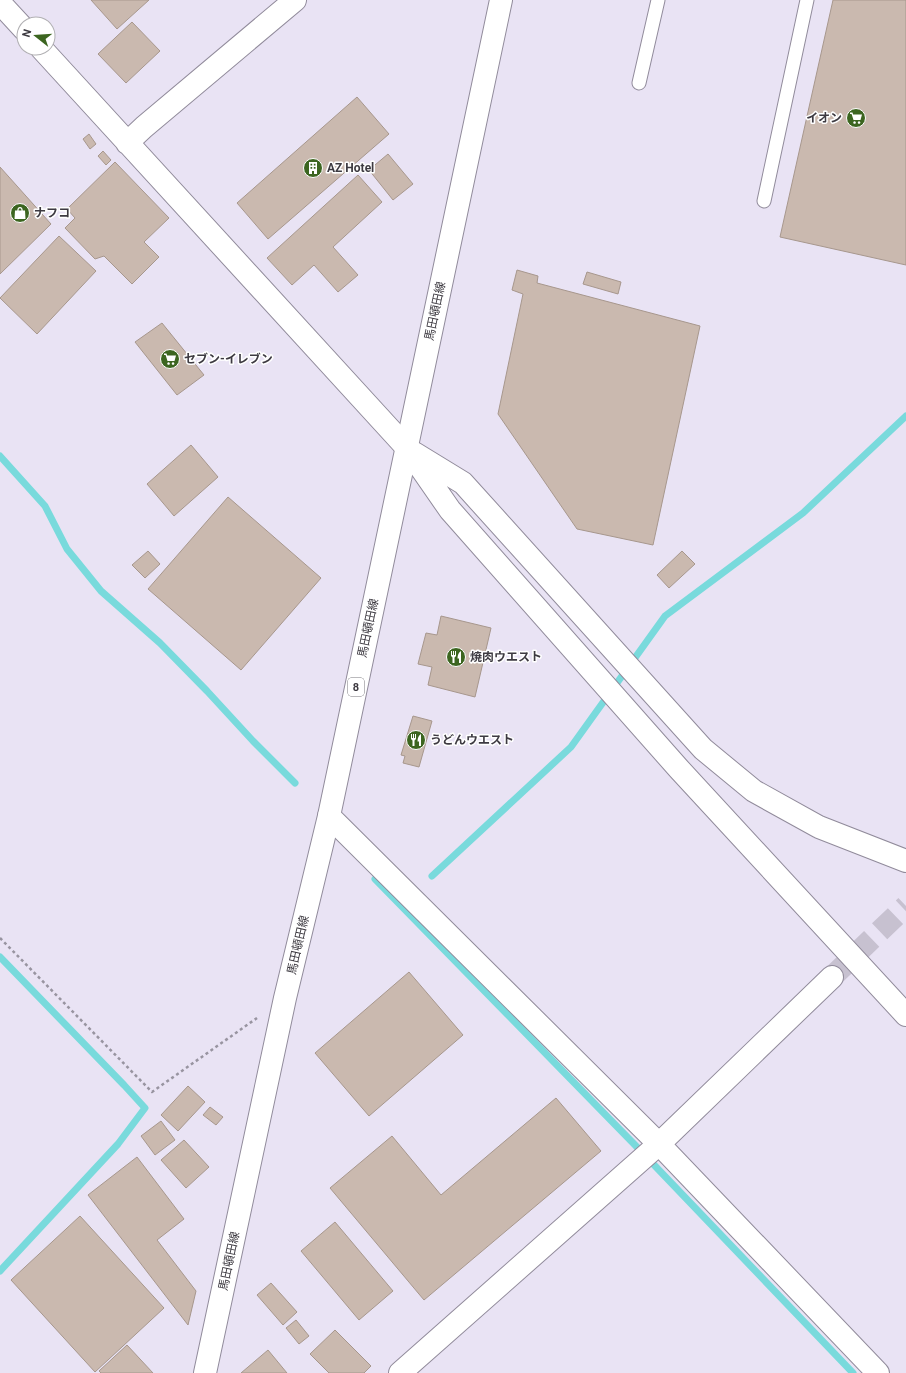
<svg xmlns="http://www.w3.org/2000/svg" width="906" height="1373" viewBox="0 0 906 1373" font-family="Roboto,'Noto Sans JP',sans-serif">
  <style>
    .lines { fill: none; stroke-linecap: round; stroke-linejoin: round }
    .stream { stroke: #79dadc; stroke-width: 7 }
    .building { fill: #cab9af; stroke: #a7978d }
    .street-tunnel { stroke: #c7c1d0; stroke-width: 22; stroke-dasharray: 22 11; stroke-linecap: butt }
    .lane-casing { stroke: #918b9b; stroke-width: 15 }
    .street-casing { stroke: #918b9b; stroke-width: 24 }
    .secondary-casing { stroke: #918b9b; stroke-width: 24 }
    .primary-casing { stroke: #918b9b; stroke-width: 24 }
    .highway-casing { stroke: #918b9b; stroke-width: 24 }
    .path { stroke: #9894a0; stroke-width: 2.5; stroke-dasharray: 3 3; stroke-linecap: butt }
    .lane { stroke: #fff; stroke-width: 13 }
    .street { stroke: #fff; stroke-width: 22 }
    .secondary { stroke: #fff; stroke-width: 22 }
    .primary { stroke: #fff; stroke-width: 22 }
    .highway { stroke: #fff; stroke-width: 22 }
    .labels { text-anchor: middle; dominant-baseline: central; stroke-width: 3; stroke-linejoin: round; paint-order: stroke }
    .shield { fill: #fff; stroke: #77757a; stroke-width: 1 }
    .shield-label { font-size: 11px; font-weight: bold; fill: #3d3a41 }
    .poi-label { font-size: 12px; font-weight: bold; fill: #3d3a41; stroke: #fff; text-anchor: start }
    .street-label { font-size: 12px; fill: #3d3a41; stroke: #fff }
  </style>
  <rect width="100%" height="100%" fill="#e9e3f4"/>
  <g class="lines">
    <!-- stream -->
    <path class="stream" d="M0 456 45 506 67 549 101 591 160 643 207 691 253 741 295 783
      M432 876 571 747 665 616 803 513 906 416
      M375 879 635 1145 853 1373
      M0 957 124 1085 145 1108 118 1144 0 1271"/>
  </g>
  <!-- building -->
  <path class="building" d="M91 0H149L117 29Z
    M833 0H906V265L780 237Z
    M132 22 160 51 126 83 98 54Z
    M357 97 389 134 268 239 237 203Z
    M89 134 96 144 90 149 83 139Z
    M103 151 111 160 106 165 98 156Z
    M388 154 413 184 393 200 369 170Z
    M115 162 169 218 144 242 159 257 132 284 104 256 95 259 65 228 75 218 67 209Z
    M0 167 51 224 0 274Z
    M358 175 382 202 333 247 358 275 338 292 314 265 292 285 267 258Z
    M59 236 96 271 37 334 0 298Z
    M517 270 538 276 537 283 700 326 653 545 577 529 498 414 523 294 512 290Z
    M587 272 621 282 618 294 583 284Z
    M162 323 204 375 177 395 135 342Z
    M191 445 218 477 174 516 147 484Z
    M228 497 321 578 241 670 148 589Z
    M148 551 160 564 145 578 132 565Z
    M682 551 695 564 669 588 657 575Z
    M441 616 491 628 475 697 428 685 432 667 418 664 426 633 437 635Z
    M413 716 432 721 419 767 403 763 405 756 401 755Z
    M409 972 463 1035 369 1116 315 1053Z
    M188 1086 205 1102 178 1131 161 1115Z
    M556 1098 601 1151 424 1300 330 1188 392 1136 441 1195Z
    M210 1107 223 1117 216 1125 203 1115Z
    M161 1121 175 1140 155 1155 141 1136Z
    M184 1140 209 1167 186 1188 161 1160Z
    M137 1157 184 1219 157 1240 196 1291 188 1325 88 1195Z
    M80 1216 164 1308 95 1372 11 1280Z
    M335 1222 393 1291 359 1320 301 1251Z
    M271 1283 297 1312 283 1325 257 1295Z
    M296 1320 309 1336 299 1344 286 1328Z
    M335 1330 371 1366 364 1373H329L310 1354Z
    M127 1345 153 1373H101L99 1371Z
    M268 1350 287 1373H241Z"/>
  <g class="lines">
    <!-- street-tunnel -->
    <path class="street-tunnel" d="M832 977 906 906"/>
    <!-- lane casing -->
    <g class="lane-casing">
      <path id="lane" d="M639 83 658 0
        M764 201 807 0"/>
    </g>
    <!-- street casing -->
    <g class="street-casing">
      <path id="street" d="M400 1373 659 1144 832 977"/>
    </g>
    <!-- secondary casing -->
    <g class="secondary-casing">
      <path id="secondary" d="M0 3 24 29
        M41 48 407 448
        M127 143 144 127 295 0
        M329 816 659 1144 878 1373"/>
    </g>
    <!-- primary casing -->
    <g class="primary-casing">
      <path id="primary" d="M205 1373 285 998 329 816 501 0"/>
    </g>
    <!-- highway casing -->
    <g class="highway-casing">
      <path id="highway" d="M407 448 450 510 679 769 906 1015
        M414 453 463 483 703 749 754 791 819 827 906 861"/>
    </g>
    <!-- path -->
    <path class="path" d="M0 938 152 1092 257 1018"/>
    <!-- lane -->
    <use href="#lane" class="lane"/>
    <!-- street -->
    <use href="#street" class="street"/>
    <!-- secondary -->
    <use href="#secondary" class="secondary"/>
    <!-- primary -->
    <use href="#primary" class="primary"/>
    <!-- highway -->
    <use href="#highway" class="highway"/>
  </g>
  <!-- icons -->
  <defs>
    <g id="supermarket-disc" transform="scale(1)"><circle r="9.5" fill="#3c6520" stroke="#fff"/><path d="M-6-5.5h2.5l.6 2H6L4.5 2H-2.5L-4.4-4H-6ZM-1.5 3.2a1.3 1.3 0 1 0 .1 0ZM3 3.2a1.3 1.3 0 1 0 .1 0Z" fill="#fff"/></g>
    <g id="building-disc" transform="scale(1)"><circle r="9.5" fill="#3c6520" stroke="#fff"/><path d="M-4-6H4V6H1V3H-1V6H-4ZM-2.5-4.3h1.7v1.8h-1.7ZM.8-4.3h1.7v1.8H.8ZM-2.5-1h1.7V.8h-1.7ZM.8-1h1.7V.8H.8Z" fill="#fff"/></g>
    <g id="shop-disc" transform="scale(1)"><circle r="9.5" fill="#3c6520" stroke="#fff"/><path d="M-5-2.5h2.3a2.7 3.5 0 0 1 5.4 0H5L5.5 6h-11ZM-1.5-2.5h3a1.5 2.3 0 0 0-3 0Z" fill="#fff"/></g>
    <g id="restaurant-disc" transform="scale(1)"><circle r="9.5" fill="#3c6520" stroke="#fff"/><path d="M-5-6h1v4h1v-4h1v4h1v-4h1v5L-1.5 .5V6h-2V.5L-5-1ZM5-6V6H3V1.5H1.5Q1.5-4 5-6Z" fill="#fff"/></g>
  </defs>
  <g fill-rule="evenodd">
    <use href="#supermarket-disc" x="856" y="118"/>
    <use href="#building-disc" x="313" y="168"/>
    <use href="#shop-disc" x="20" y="213"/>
    <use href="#supermarket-disc" x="170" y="359"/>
    <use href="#restaurant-disc" x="456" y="657"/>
    <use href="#restaurant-disc" x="416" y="740"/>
  </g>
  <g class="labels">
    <!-- shield labels -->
    <rect class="shield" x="348" y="678" width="16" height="18" rx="3"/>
    <g class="shield-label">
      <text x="356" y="687">8</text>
    </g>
    <!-- poi labels -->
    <g class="poi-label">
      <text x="842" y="118" text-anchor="end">イオン</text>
      <text x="327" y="168">AZ Hotel</text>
      <text x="34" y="213">ナフコ</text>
      <text x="184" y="359">セブン-イレブン</text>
      <text x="470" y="657">焼肉ウエスト</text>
      <text x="430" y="740">うどんウエスト</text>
    </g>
    <!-- street labels -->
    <g class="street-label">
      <text transform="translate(435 311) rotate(-78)">馬田頓田線</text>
      <text transform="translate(368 628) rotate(-78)">馬田頓田線</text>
      <text transform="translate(298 945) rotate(-77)">馬田頓田線</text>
      <text transform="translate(229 1261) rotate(-78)">馬田頓田線</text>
    </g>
  </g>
  <!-- north arrow -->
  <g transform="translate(36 36) rotate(287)"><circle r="19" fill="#ffffff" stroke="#b1b0b3"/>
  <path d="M0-3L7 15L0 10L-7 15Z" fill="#3c6520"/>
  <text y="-6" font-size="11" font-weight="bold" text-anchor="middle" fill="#3d3a41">N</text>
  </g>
</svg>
